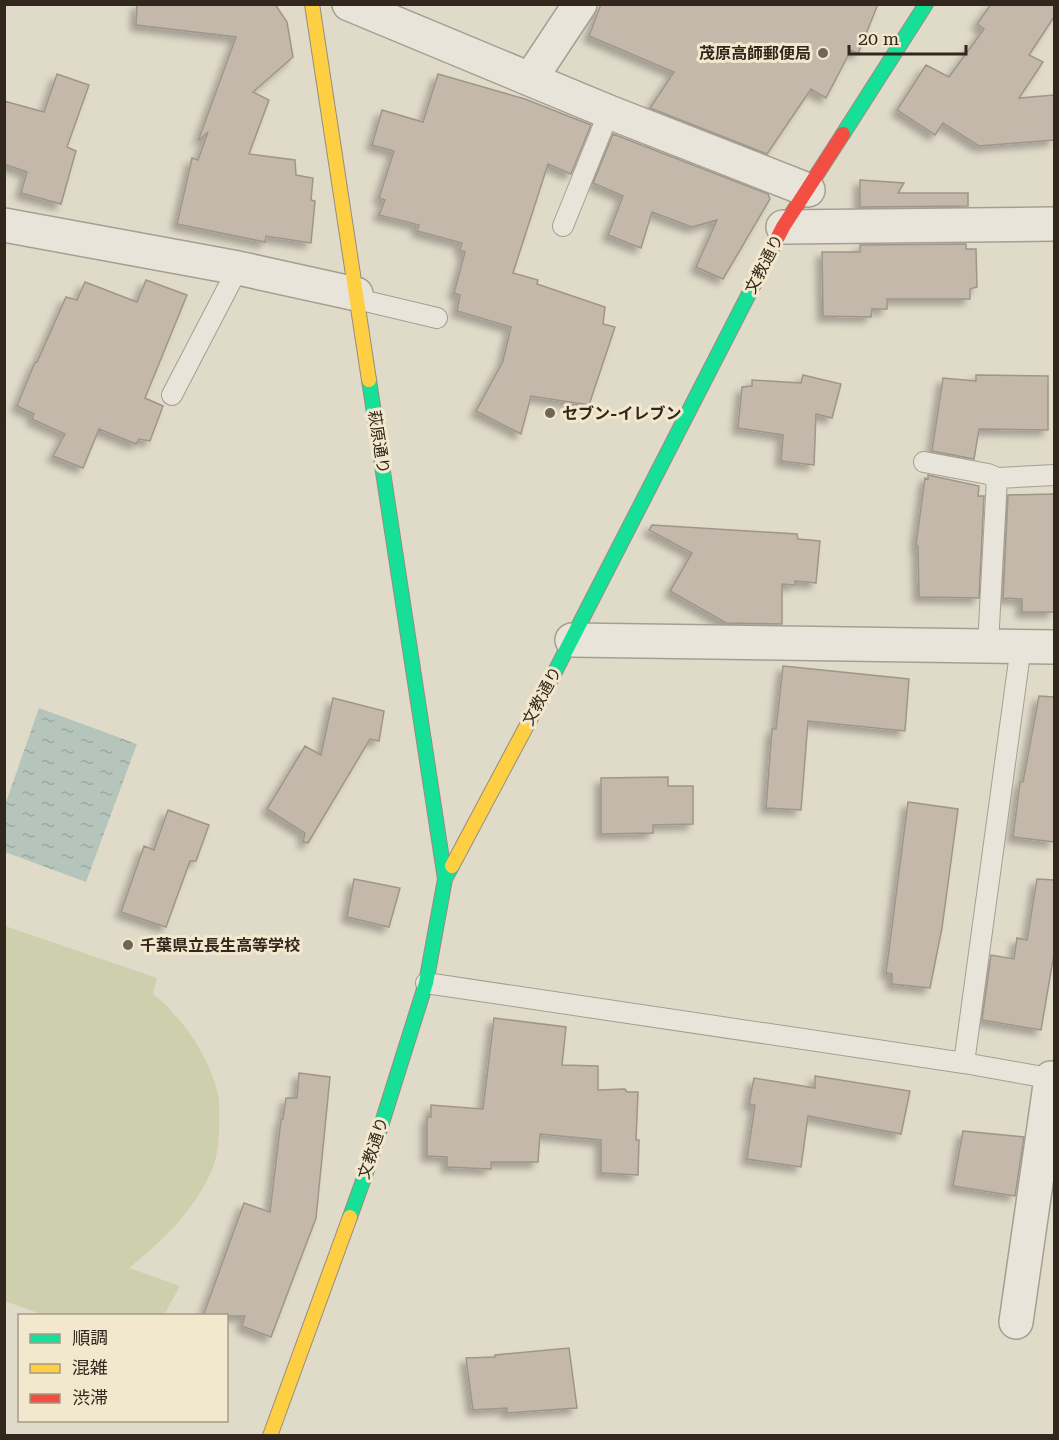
<svg xmlns="http://www.w3.org/2000/svg" width="1059" height="1440" viewBox="0 0 1059 1440" font-family="'Roboto Serif','Noto Sans JP',serif">
  <style>
    .green { fill: #cecfac }
    .water { fill: url(#water-ripples) }
    .building { fill: #c3b8aa; stroke: #9f9689; stroke-width: 1.5; filter: url(#shadow) }
    .lines { fill: none; stroke-linecap: round; stroke-linejoin: round }
    .lane-casing { stroke: #a59f93; stroke-width: 22 }
    .street-casing { stroke: #a59f93; stroke-width: 36 }
    .fast-casing { stroke: #948e82; stroke-width: 16 }
    .slow-casing { stroke: #948e82; stroke-width: 16 }
    .jam-casing { stroke: #948e82; stroke-width: 16 }
    .lane { stroke: #e8e4da; stroke-width: 20 }
    .street { stroke: #e8e4da; stroke-width: 33 }
    .fast { stroke: #16e098; stroke-width: 14 }
    .slow { stroke: #ffcf43; stroke-width: 14 }
    .jam { stroke: #f24e42; stroke-width: 14 }
    .poi-dot { fill: #6f6659; stroke: #f2e8ce; stroke-width: 2 }
    .labels { text-anchor: middle; dominant-baseline: central; stroke-width: 6; stroke-linejoin: round; paint-order: stroke }
    .poi-label { font-size: 16px; font-weight: bold; fill: #32271c; stroke: #f2e8ce; text-anchor: start }
    .street-label { font-size: 16px; fill: #32271c; stroke: #f2e8ce }
  </style>
  <defs>
    <pattern id="water-ripples" width="26" height="14" patternUnits="userSpaceOnUse" patternTransform="scale(1.5)"><rect width="26" height="14" fill="#b5c5bb"/><path d="M2 4q2-2 4 0t4 0M15 11q2-2 4 0t4 0" fill="none" stroke="#9ca9a0"/></pattern>
    <filter id="shadow"><feDropShadow dx="-5.5" dy="5.5" stdDeviation="3" flood-color="#0004"/></filter>
  </defs>
  <rect width="100%" height="100%" fill="#e0dac9"/>
  <!-- green -->
  <path class="green" d="M5 926 157 978 153 994C181 1016 206 1052 216 1087 221 1101 219 1117 219 1132 218 1146 217 1159 211 1172 193 1212 162 1241 129 1268L180 1286 164 1315H44L5 1301Z"/>
  <!-- water -->
  <path class="water" d="M39 708 137 744 86 882 5 852V805Z"/>
  <!-- building -->
  <path class="building" d="M137 4H275L287 22 293 57 253 92 269 100 249 154 295 160 296 175 313 178 311 200 315 201 311 243 266 236 265 242 177 224 192 158 198 160 208 132 198 141 236 37 136 25Z
    M601 4H878L858 54 851 50 826 98 811 89 767 154 650 108 674 72 589 36Z
    M991 4H1054V17L1029 55 1043 62 1019 98 1054 95V140L979 146 943 123 935 135 897 110 926 65 949 77 984 29 977 24Z
    M57 74 89 85 67 147 76 151 61 204 21 193 27 172 4 164V101L44 112Z
    M438 74 525 99 591 125 571 174 548 164 513 273 538 280 537 284 605 307 603 324 615 327 589 405 531 396 521 434 476 411 503 361 511 327 457 311 460 295 454 293 465 252 460 250 462 243 417 231 419 225 379 215 385 200 379 198 394 151 372 145 382 110 423 122Z
    M613 134 768 194 770 199 723 279 696 267 717 220 692 227 652 212 641 248 608 235 623 196 593 183Z
    M860 180 904 183 898 193H968V206L860 207Z
    M966 244V249H976L977 287 970 289V299H887V309H872L871 317 823 316 822 252H860V245Z
    M146 280 187 295 145 398 163 406 150 441 139 439 136 444 99 429 83 468 53 456 65 434 32 419 34 414 17 406 35 362H37L66 297 77 300 85 282 137 302Z
    M803 375 841 384 832 418 816 414 814 465 781 461 783 435 738 428 742 387 752 386V380L801 383Z
    M976 375 1048 376V430L979 429 974 459 932 451 943 378 976 381Z
    M928 475 979 486 978 496H984L979 598 919 597 918 546 916 545 925 478 928 479Z
    M1054 494V612H1022V599L1003 598 1008 495Z
    M652 525 797 534 798 539 820 541 816 583 795 581V585L782 584V624L726 623 670 591 692 553 649 530Z
    M783 666 909 679 905 731 808 721 801 810 766 808 772 729H776Z
    M1039 696 1054 697V842L1013 837 1020 782H1023Z
    M333 698 384 711 379 741 370 739 308 843 303 842 305 833 267 809 305 746 321 755Z
    M668 777V786H693V824L653 825V833L601 834V778Z
    M908 802 958 809 942 928 930 988 892 984V974L886 973Z
    M168 810 209 825 196 861H190L166 927 121 912 144 846 154 850Z
    M354 879 400 888 389 927 347 917Z
    M1037 879 1054 880V954L1041 1030 982 1020 991 955 1014 959 1017 938 1027 940Z
    M494 1018 566 1027 562 1065 598 1066V1090L625 1089 627 1092H638L636 1140H639L638 1175 601 1173V1140L540 1134 538 1162H491V1169L447 1167V1157L427 1156V1117H431V1105L483 1109Z
    M299 1073 330 1077 316 1218 271 1337 242 1326 245 1316H203L244 1203 270 1212 281 1120 283 1119 286 1098H297Z
    M815 1076 910 1091 901 1134 808 1116 801 1167 747 1159 755 1105 749 1104 754 1078 815 1088Z
    M963 1131 1024 1137 1015 1196 953 1186Z
    M569 1348 577 1408 507 1413V1408L473 1410 466 1358 495 1357V1355Z"/>
  <g class="lines">
    <!-- lane casing -->
    <g class="lane-casing">
      <path id="lane" d="M563 226 609 112
        M357 299 437 318
        M172 395 238 268
        M924 462 988 474 997 478
        M988 645 997 478 1054 475
        M426 983 964 1063 1054 1079
        M964 1063 1021 646"/>
    </g>
    <!-- street casing -->
    <g class="street-casing">
      <path id="street" d="M349 4 609 112 808 190
        M531 78 580 4
        M4 225 238 268 356 294
        M783 227 1054 224
        M572 640 1054 647
        M1016 1322 1051 1078"/>
    </g>
    <!-- fast casing -->
    <g class="fast-casing">
      <path id="fast" d="M843 134 926 4
        M369 380 445 879
        M542 697 754 284
        M350 1217 369 1164 426 983 445 879 452 866"/>
    </g>
    <!-- slow casing -->
    <g class="slow-casing">
      <path id="slow" d="M312 4 369 380
        M452 866 542 697
        M270 1436 350 1217"/>
    </g>
    <!-- jam casing -->
    <g class="jam-casing">
      <path id="jam" d="M754 284 783 227 843 134"/>
    </g>
    <!-- lane -->
    <use href="#lane" class="lane"/>
    <!-- street -->
    <use href="#street" class="street"/>
    <!-- fast -->
    <use href="#fast" class="fast"/>
    <!-- slow -->
    <use href="#slow" class="slow"/>
    <!-- jam -->
    <use href="#jam" class="jam"/>
  </g>
  <!-- markers -->
  <g class="poi-dot">
    <circle cx="823" cy="53" r="6"/>
    <circle cx="550" cy="413" r="6"/>
    <circle cx="128" cy="945" r="6"/>
  </g>
  <g class="labels">
    <!-- poi labels -->
    <g class="poi-label">
      <text x="811" y="53" text-anchor="end">茂原高師郵便局</text>
      <text x="562" y="413">セブン-イレブン</text>
      <text x="140" y="945">千葉県立長生高等学校</text>
    </g>
    <!-- street labels -->
    <g class="street-label">
      <text transform="translate(764 264) rotate(-63)">文教通り</text>
      <text transform="translate(379 442) rotate(81)">萩原通り</text>
      <text transform="translate(542 696) rotate(-62)">文教通り</text>
      <text transform="translate(373 1148) rotate(-72)">文教通り</text>
    </g>
  </g>
  <!-- border -->
  <rect width="1059" height="1440" fill="none" stroke="#32271c" stroke-width="12"/>
  <!-- legend -->
  <rect x="18" y="1314" width="210" height="108" fill="#f2e8ce" stroke="#a59b87" stroke-width="1.5"/>
  <rect x="30" y="1334" width="30" height="9" fill="#16e098" stroke="#a59b87" stroke-width="1.5"/>
  <text x="72" y="1344" font-size="18" fill="#32271c">順調</text>
  <rect x="30" y="1364" width="30" height="9" fill="#ffcf43" stroke="#a59b87" stroke-width="1.5"/>
  <text x="72" y="1374" font-size="18" fill="#32271c">混雑</text>
  <rect x="30" y="1394" width="30" height="9" fill="#f24e42" stroke="#a59b87" stroke-width="1.5"/>
  <text x="72" y="1404" font-size="18" fill="#32271c">渋滞</text>
  <!-- scale -->
  <path d="M849 45v9h117v-9" fill="none" stroke="#32271c" stroke-width="3"/>
  <text x="858" y="45" font-size="18" fill="#32271c" stroke="#f2e8ce" stroke-width="4.5" paint-order="stroke">20 m</text>
</svg>
